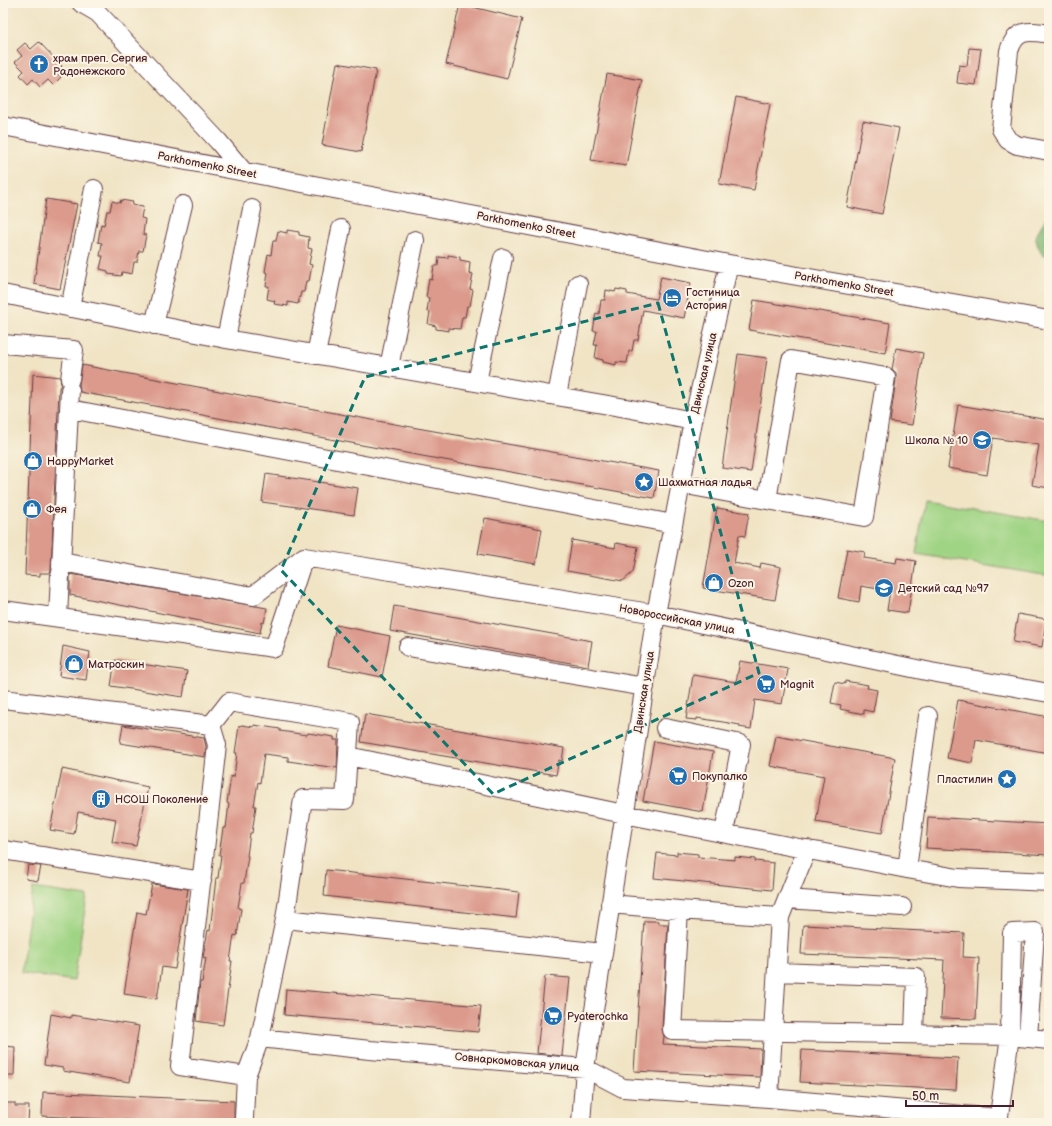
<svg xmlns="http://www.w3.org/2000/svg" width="1052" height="1126" viewBox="0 0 1052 1126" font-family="'Balsamiq Sans',sans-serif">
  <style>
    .green { fill: #a0d485; stroke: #757a58 }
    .forest { fill: #80b672; stroke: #656a4e }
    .building { fill: #db9a8c }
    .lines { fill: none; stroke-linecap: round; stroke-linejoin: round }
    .minor-casing { stroke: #633d42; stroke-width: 20 }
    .minor { stroke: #fff; stroke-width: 18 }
    .marked { fill: none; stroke: #0f766e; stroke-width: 3; stroke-dasharray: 8 5; stroke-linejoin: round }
    .labels { text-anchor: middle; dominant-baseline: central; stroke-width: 4; stroke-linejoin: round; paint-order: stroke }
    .poi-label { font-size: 11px; fill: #4a1f2b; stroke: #fcf5e5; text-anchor: start }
    .street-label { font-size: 11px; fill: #4a1f2b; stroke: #fcf5e5 }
  </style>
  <rect width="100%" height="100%" fill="#fcf5e5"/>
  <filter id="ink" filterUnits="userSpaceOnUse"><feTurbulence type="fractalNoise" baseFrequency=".025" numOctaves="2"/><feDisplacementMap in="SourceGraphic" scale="8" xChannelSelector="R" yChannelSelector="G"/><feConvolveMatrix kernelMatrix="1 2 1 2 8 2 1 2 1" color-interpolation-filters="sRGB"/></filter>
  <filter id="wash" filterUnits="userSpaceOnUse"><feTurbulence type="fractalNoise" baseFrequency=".012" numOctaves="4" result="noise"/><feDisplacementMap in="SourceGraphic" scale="16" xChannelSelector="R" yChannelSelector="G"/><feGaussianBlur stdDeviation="0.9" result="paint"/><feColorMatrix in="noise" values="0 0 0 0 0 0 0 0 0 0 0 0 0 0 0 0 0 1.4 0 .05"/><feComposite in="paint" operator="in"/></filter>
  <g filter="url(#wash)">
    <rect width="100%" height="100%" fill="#f0e4c5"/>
    <!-- green -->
    <path class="green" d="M925 500 1049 521V576L916 554Z
      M33 888 87 896 74 981 21 973Z"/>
    <!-- forest -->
    <path class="forest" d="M1049 216V254L1043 256C1040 251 1036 244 1036 238 1037 231 1044 220 1049 216Z"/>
    <g id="blocks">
      <!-- building -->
      <path class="building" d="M460 4 522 19 507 79 446 64Z
        M39 42 62 66 56 72 61 77 53 85 48 80 40 87 33 79 28 84 20 75 24 71 15 62 22 56 17 50 25 43 31 49Z
        M969 48 981 49 976 85 957 83 959 65 967 66Z
        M337 63 376 70 361 152 322 145Z
        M607 74 642 80 626 166 591 160Z
        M736 97 770 104 754 190 719 184Z
        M863 121 899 128 882 214 847 207Z
        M46 199 77 204 60 289 34 284Z
        M121 200 133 202 132 205 143 207 141 218 145 219 143 234 146 235 143 251H139L137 262H134L132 274 122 272 121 276 108 274V271L100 269 103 256H100L102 243 98 242 101 224 104 225 107 211H110L112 201 120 203Z
        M287 230 299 232V235L309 237 308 248 312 249 309 264 312 265 309 281H306L304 292H301L298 304 288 302V306L274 304 275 301 267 299 269 286H266L268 273 265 272 268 254 271 255 273 241H276L278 231 287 233Z
        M448 255 460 257V260L470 262 469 273 473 274 470 289 473 290 470 306H467L465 317H462L460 329 449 328V331L436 329V326L428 324 430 312 427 311 429 298 426 297 429 279 432 280 434 266H438L439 257 448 258Z
        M661 277 691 283 684 318 643 310 638 340H634L632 351H629L627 363 616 362V365L603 362V360L595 358 597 345H594L597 331H593L596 313 599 314 601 300H605L606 290 615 292 616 289 627 291V294L656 299Z
        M754 300 890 323 885 353 749 330Z
        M896 348 923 353 912 425 890 422 896 379V373L892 369Z
        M738 354 767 358 751 472 722 468Z
        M82 365 372 420 659 471 654 498 367 446 80 392 79 384Z
        M33 374 60 377 61 384 59 388 51 570 50 573H40V576L25 575Z
        M958 405 1049 420V488L1032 485 1039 445 993 438 987 475 948 468Z
        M266 474 358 488 354 515 262 502Z
        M717 508 749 513 745 536 739 535 734 563 760 568 761 563 781 567 775 600 703 588Z
        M485 518 542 529 536 564 478 554Z
        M572 540 615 548 616 543 638 547 633 572 623 581 567 571Z
        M847 549 865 552 864 558 896 563 897 558 916 561 908 613 887 610 890 591 861 586 859 602 838 598Z
        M70 574 267 608 264 623 262 622 260 633 70 595Z
        M394 606 592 641 588 666 390 631Z
        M1018 614 1046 619 1042 647 1013 642Z
        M336 625 390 636 382 677 328 666Z
        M63 646 90 652 86 680 59 676Z
        M115 660 187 671 183 697 111 686Z
        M740 661 788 669 782 704 755 700 751 729 739 727 740 725 723 722 697 718V720L686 719 693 675 736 682Z
        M845 681 868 685 867 688 877 690 873 712 864 710V714L840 709 841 705 831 703 835 682 845 684Z
        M958 700 1049 717V753L976 740 972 763 947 758Z
        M365 714 564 748 562 761 559 760 556 775 361 742Z
        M123 725 204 738 206 746 205 757 120 743Z
        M242 725 254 727V725L280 729V731L307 735 308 733 334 737V740H338L337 768 288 761V757L264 754 260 783 258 782 254 806H256L252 833H250L247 856H248L244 883H242L238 908 241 909 237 936 234 935 230 961H232L223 1025 196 1021 200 982H202L206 958 203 957 208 930 210 931 216 878H218L221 855H219L223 828H226L229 804 227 803 231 776 234 777 237 753H235L239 726Z
        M776 736 895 758 882 833 816 822 824 776 770 766Z
        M654 741 713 752 703 812 643 801Z
        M62 769 148 787 136 846 112 842 116 819 78 812 74 834 50 830Z
        M928 817 1049 824V855L926 848Z
        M677 852 698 854V857L735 860V857L755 859V861L774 863 772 890 654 878 657 853 677 855Z
        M28 865 41 866 38 881 26 879Z
        M326 870 519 892 516 918 324 896Z
        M152 884 188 889 175 969 162 967 157 999 124 994 137 912 146 914Z
        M644 921H658V924H668L662 1029 664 1036 663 1044 761 1049 760 1077 634 1071Z
        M803 925 964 933 963 957 979 958 976 1019 941 1018 944 960 801 954Z
        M545 976 570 978 562 1056 537 1053Z
        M286 989 481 1006 478 1032 284 1015Z
        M51 1014 71 1018V1015L139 1026 130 1082 63 1071V1068L44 1065Z
        M3 1046 15 1047 14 1076H3Z
        M802 1050 958 1058 956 1090 800 1082Z
        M43 1092 234 1101V1118L235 1123H183L42 1116Z
        M3 1103H15V1106H29L28 1123H3Z"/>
    </g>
  </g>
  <g filter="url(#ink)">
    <use href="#blocks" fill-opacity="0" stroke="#633d42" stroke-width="1"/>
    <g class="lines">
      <!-- minor casing -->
      <g class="minor-casing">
        <path id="minor" d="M81 3 98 13 218 141 244 172
          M1049 34C1029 31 1016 28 1009 51L1001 129 1008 140 1017 145 1049 151
          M3 126 729 264 1049 320
          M3 294 226 339 626 408 693 421
          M70 308 94 189
          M154 325 183 205
          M226 339 252 209
          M3 344 74 350 70 379
          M316 355 341 229
          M389 367 415 240
          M477 382 503 258
          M557 396 578 284
          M70 409 673 524
          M681 484 767 500 791 360 886 377 864 517 767 500
          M304 557 656 614 931 672 1049 693
          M61 562 253 596 304 557
          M61 567 70 390
          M3 610 274 648 304 557
          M58 618 60 575
          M408 647 645 687
          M3 699 211 725 229 702 350 722 345 800 303 799 285 919 260 1038 246 1076 244 1118
          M211 725 217 745 180 1066 246 1076
          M665 728 741 744 724 833
          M348 756 624 814 907 869 958 878 1049 882
          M3 850 202 881
          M907 869 928 716
          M787 899 902 907
          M610 904 679 910 672 1030 1010 1036 1049 1040
          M679 910 780 917
          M285 919 603 953
          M777 972 916 977 914 1034
          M260 1038 370 1050 585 1068 623 1088 769 1098 998 1118
          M769 1098 780 917 807 849
          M581 1123 585 1068 656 614 693 421 729 264
          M998 1123 1010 1036 1012 933 1035 932 1028 1038"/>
      </g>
      <!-- minor -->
      <use href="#minor" class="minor"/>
    </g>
  </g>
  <!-- marked area -->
  <path class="marked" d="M658 303 759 673 493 794 281 570 365 377Z"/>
  <!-- icons -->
  <defs>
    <g id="church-disc" transform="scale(1)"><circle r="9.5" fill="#1f6fb2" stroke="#fcf5e5"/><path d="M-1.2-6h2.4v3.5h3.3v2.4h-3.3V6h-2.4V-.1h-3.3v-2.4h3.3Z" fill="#fff"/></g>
    <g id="hotel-disc" transform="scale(1)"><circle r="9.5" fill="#1f6fb2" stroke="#fcf5e5"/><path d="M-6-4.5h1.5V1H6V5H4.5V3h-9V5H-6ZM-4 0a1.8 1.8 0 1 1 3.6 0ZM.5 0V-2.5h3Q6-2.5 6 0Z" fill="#fff"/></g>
    <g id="school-disc" transform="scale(1)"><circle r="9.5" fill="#1f6fb2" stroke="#fcf5e5"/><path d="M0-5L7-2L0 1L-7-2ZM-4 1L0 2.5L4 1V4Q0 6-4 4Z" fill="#fff"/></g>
    <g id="shop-disc" transform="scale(1)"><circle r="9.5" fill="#1f6fb2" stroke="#fcf5e5"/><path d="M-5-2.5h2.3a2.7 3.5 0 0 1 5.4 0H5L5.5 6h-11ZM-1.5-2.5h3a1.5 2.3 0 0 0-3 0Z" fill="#fff"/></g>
    <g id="sight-disc" transform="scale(1)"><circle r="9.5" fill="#1f6fb2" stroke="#fcf5e5"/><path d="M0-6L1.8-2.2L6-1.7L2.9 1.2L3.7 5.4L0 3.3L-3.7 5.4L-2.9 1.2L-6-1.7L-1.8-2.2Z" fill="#fff"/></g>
    <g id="supermarket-disc" transform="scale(1)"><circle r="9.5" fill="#1f6fb2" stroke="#fcf5e5"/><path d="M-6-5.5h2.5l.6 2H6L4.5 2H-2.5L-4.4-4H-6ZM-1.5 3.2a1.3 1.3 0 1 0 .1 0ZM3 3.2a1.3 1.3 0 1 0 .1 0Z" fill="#fff"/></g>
    <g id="building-disc" transform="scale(1)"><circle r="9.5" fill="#1f6fb2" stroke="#fcf5e5"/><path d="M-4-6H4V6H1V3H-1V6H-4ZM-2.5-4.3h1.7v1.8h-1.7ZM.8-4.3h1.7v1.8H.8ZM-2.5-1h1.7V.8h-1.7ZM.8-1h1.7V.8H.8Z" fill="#fff"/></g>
  </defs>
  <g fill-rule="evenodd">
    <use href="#church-disc" x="39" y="64"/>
    <use href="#hotel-disc" x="672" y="298"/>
    <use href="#school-disc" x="982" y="440"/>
    <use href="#shop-disc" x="33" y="461"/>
    <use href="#sight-disc" x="644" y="482"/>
    <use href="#shop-disc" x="32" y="509"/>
    <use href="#shop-disc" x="714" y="583"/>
    <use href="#school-disc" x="884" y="588"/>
    <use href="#shop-disc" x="74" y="664"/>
    <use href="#supermarket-disc" x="766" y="684"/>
    <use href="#supermarket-disc" x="678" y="776"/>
    <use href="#sight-disc" x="1007" y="779"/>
    <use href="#building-disc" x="101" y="799"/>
    <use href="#supermarket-disc" x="553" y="1016"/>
  </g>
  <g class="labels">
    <!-- poi labels -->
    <g class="poi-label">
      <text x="53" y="58">храм преп. Сергия<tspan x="53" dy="13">Радонежского</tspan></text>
      <text x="686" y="292">Гостиница<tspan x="686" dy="13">Астория</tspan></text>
      <text x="968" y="440" text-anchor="end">Школа № 10</text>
      <text x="47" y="461">HappyMarket</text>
      <text x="658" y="482">Шахматная ладья</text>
      <text x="46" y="509">Фея</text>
      <text x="728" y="583">Ozon</text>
      <text x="898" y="588">Детский сад №97</text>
      <text x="88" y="664">Матроскин</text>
      <text x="780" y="684">Magnit</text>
      <text x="692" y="776">Покупалко</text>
      <text x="993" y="779" text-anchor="end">Пластилин</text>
      <text x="115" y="799">НСОШ Поколение</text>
      <text x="567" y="1016">Pyaterochka</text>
    </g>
    <!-- street labels -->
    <g class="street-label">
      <text transform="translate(207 165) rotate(11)">Parkhomenko Street</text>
      <text transform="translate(526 225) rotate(11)">Parkhomenko Street</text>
      <text transform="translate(844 284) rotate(10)">Parkhomenko Street</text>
      <text transform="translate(704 373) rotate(-77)">Двинская улица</text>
      <text transform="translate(677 619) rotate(11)">Новороссийская улица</text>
      <text transform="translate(644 692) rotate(-81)">Двинская улица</text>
      <text transform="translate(517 1062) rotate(5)">Совнаркомовская улица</text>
    </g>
  </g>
  <!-- margin -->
  <rect width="1052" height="1126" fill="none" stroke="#fcf5e5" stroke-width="16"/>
  <!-- scale -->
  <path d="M906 1100v6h107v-6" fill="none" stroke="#4a1f2b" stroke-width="2"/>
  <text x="912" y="1100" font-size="12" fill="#4a1f2b" stroke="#fcf5e5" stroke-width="3" paint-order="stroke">50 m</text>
</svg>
